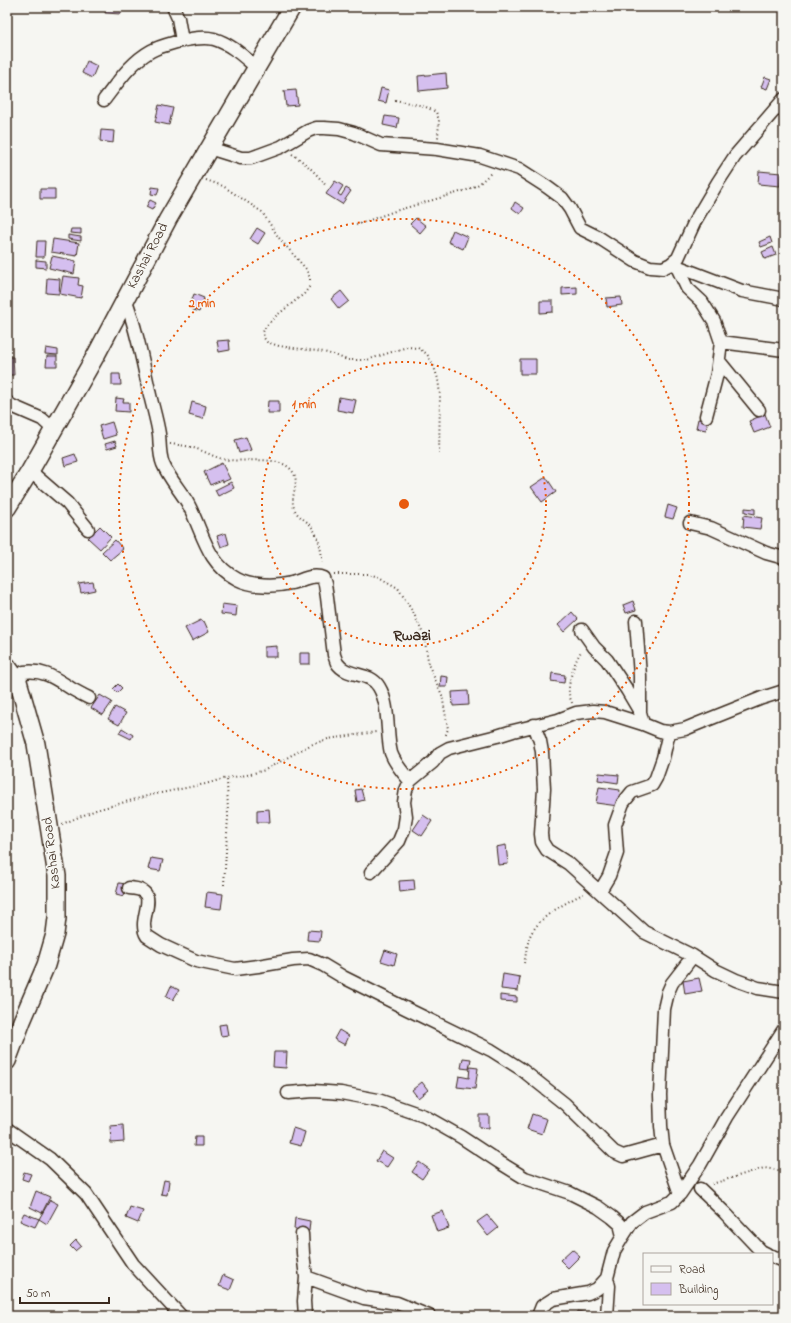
<svg xmlns="http://www.w3.org/2000/svg" width="791" height="1323" viewBox="0 0 791 1323" font-family="'Indie Flower',sans-serif">
  <style>
    .building { fill: #d5bfef; stroke: #3b2a1e }
    .lines { fill: none; stroke-linecap: round; stroke-linejoin: round }
    .street-casing { stroke: #3b2a1e; stroke-width: 15 }
    .secondary-casing { stroke: #3b2a1e; stroke-width: 20 }
    .path { stroke: #3b2a1e; stroke-width: 2; stroke-dasharray: 1 3; stroke-linecap: butt }
    .street { stroke: #f6f6f2; stroke-width: 12 }
    .secondary { stroke: #f6f6f2; stroke-width: 17 }
    .ring { fill: none; stroke: #e8590c; stroke-width: 2; stroke-dasharray: 2 4 }
    .labels { text-anchor: middle; dominant-baseline: central; stroke-width: 3; stroke-linejoin: round; paint-order: stroke }
    .street-label { font-size: 14px; fill: #3b2a1e; stroke: #f6f6f2 }
    .quarter-label { font-size: 16px; font-weight: bold; fill: #3b2a1e; stroke: #f6f6f2 }
    .centre { fill: #e8590c; stroke: #f6f6f2; stroke-width: 2 }
    .ring-label { font-size: 12px; text-anchor: middle; font-weight: bold; fill: #e8590c; stroke: #f6f6f2; stroke-width: 3; stroke-linejoin: round; paint-order: stroke }
  </style>
  <rect width="100%" height="100%" fill="#f6f6f2"/>
  <filter id="ink" filterUnits="userSpaceOnUse"><feTurbulence type="fractalNoise" baseFrequency=".025" numOctaves="2"/><feDisplacementMap in="SourceGraphic" scale="8" xChannelSelector="R" yChannelSelector="G"/><feConvolveMatrix kernelMatrix="1 2 1 2 8 2 1 2 1" color-interpolation-filters="sRGB"/></filter>
  <g filter="url(#ink)">
    <!-- building -->
    <path class="building" d="M106 7H122L121 14 105 13Z
      M87 61 97 66 92 78 82 73Z
      M446 73 447 88 419 91 418 76Z
      M765 77 771 79 767 89 761 87Z
      M381 88 389 90 386 103 378 101Z
      M296 90 298 105 286 106 284 91Z
      M159 105 173 108 169 125 155 122Z
      M385 116 399 118 397 128 383 125Z
      M101 130 114 131 113 143 100 141Z
      M759 171 781 173 780 186 758 184Z
      M335 181 343 186 338 194 341 196 346 188 351 191 342 204 326 194Z
      M152 187 159 188 157 195 151 194Z
      M40 189H55V199H40Z
      M150 200 156 203 152 210 146 207Z
      M515 202 524 208 520 214 512 208Z
      M416 218 426 226 420 233 410 224Z
      M257 228 265 233 258 244 250 239Z
      M71 229H81V234L70 233Z
      M453 230 468 237 463 249 448 242Z
      M68 235 81 237V241L68 239Z
      M770 237 772 243 761 247 759 242Z
      M53 239 79 243 77 256 51 252Z
      M37 241H45L44 257H36Z
      M773 247 776 255 765 259 762 252Z
      M52 256 76 261 74 274 49 268Z
      M36 260 46 261V268L36 267Z
      M63 276 79 278 78 285 83 286 81 298 60 294Z
      M47 278 60 279 59 294 46 293Z
      M577 287V294L562 295V288Z
      M341 291 349 301 339 309 331 299Z
      M194 294 204 298 199 312 189 308Z
      M621 297 622 305 607 307 606 298Z
      M540 301H553V312L540 313Z
      M229 340 230 350 219 352 217 341Z
      M46 348 58 350V355L45 354Z
      M47 356H57V366H46Z
      M7 357H13L14 375H7Z
      M520 359H536V374H520Z
      M112 374H120L121 385H112Z
      M339 397 356 400 353 413 337 410Z
      M116 398 124 399 123 402H129V412L115 411Z
      M268 401H279V413H267Z
      M192 402 206 406 203 419 189 415Z
      M765 414 770 427 754 433 749 421Z
      M698 419 708 421 706 430 696 428Z
      M112 422 116 435 103 439 99 426Z
      M246 437 251 450 239 453 235 440Z
      M115 441 117 446 107 449 105 444Z
      M75 454 78 462 65 466 63 458Z
      M222 463 230 479 223 482 222 480 210 485 204 472Z
      M546 477 556 492 542 502 531 487Z
      M231 482 234 488 218 496 215 490Z
      M668 505 677 508 673 519 665 517Z
      M745 508 755 509V514L745 512Z
      M744 515 762 518 760 529 743 527Z
      M100 526 111 537 100 549 88 538Z
      M226 533 229 544 221 547 217 536Z
      M115 540 123 549 110 560 102 552Z
      M93 582 95 590 81 593 79 584Z
      M633 601 636 610 626 613 623 605Z
      M222 604 237 606 236 616 221 614Z
      M572 612 578 619 564 632 558 625Z
      M201 620 202 622 204 621 209 632 192 641 185 628Z
      M277 646V657H264V647Z
      M300 653H310V664H300Z
      M552 673 565 675 564 683 551 681Z
      M441 676 448 677 447 687H440Z
      M118 684 122 688 117 693 113 689Z
      M468 691 469 705 453 706 452 692Z
      M100 695 112 702 103 715 91 708Z
      M115 707 126 713 119 725 108 719Z
      M122 728 133 735 131 739 119 733Z
      M599 773 619 775 618 783 598 780Z
      M599 787 620 790 618 806 596 803Z
      M361 789 364 800 357 802 355 790Z
      M269 809 270 822H257V810Z
      M423 815 432 821 422 836 413 830Z
      M506 845 508 864 498 865 496 847Z
      M151 858 163 860 160 871 148 869Z
      M414 880 415 890 400 892 399 881Z
      M119 883 126 884 124 896 116 894Z
      M207 892 223 894 221 909 205 907Z
      M308 930 321 931 320 941 307 940Z
      M385 950 397 954 394 965 381 961Z
      M503 974 520 977 518 991 501 989Z
      M699 978 702 991 685 994 683 981Z
      M171 986 179 990 173 1000 166 997Z
      M500 995 517 997V1002L500 1001Z
      M226 1024 228 1035 221 1036 219 1025Z
      M339 1030 349 1036 345 1045 334 1039Z
      M274 1052H287L286 1068 273 1067Z
      M463 1058 471 1059 469 1069 461 1068Z
      M470 1067 478 1068 475 1089 457 1087 459 1076 469 1078Z
      M422 1082 428 1090 418 1098 412 1090Z
      M532 1114 547 1119 542 1134 527 1129Z
      M479 1115H489V1128L479 1127Z
      M123 1125 124 1142 111 1143 110 1126Z
      M293 1128 305 1132 301 1146 289 1143Z
      M195 1137H202V1146H194Z
      M382 1151 393 1158 387 1167 376 1161Z
      M419 1162 429 1169 422 1179 412 1172Z
      M24 1172 31 1174 28 1181 22 1179Z
      M164 1180 169 1181 167 1195 161 1194Z
      M36 1191 50 1197 42 1213 30 1207Z
      M50 1200 58 1204 47 1224 39 1219Z
      M130 1207 143 1211 138 1223 126 1218Z
      M443 1211 449 1228 437 1232 431 1215Z
      M24 1213 39 1219 35 1227 20 1221Z
      M487 1215 498 1228 488 1236 477 1222Z
      M295 1218 310 1221 309 1231 294 1229Z
      M76 1240 81 1246 75 1251 70 1246Z
      M572 1249 580 1256 568 1268 560 1260Z
      M223 1275 234 1280 230 1290 219 1286Z
      M578 1311 594 1315V1316H577Z"/>
    <g class="lines">
      <!-- street casing -->
      <g class="street-casing">
        <path id="street" d="M173 7 178 18 182 41
          M104 100C118 82 131 62 151 51 160 46 170 44 180 41 191 39 203 36 214 39 231 44 244 57 257 68
          M209 148 241 158H251L281 147 308 131 316 128H324L339 129 354 133 381 145 437 149 480 156 519 169 547 187 562 198 570 209 580 228 598 237 635 261 650 267 663 268 671 264 678 258 695 221 718 182 735 156 784 99
          M674 265 742 291 784 299
          M677 267 687 288 702 302 714 321 721 342 717 374 706 416
          M125 298C137 330 143 363 150 395 153 408 157 421 159 434 160 444 159 454 163 464 169 478 179 489 187 502 203 530 205 562 237 579 252 587 275 587 291 583 301 581 313 573 323 578L325 584 327 597 334 655C335 657 336 661 337 663 347 678 370 671 379 687 390 705 386 733 391 753 395 764 403 773 410 781
          M721 342 784 350
          M719 361 759 410
          M7 402 12 406 42 419 53 429
          M30 471 67 503 88 529
          M690 523 711 528 766 553 784 558
          M636 621 640 676V712
          M582 630 594 647 607 660 627 690 640 712 643 724
          M18 681 24 672C44 669 56 679 72 689 77 692 83 695 89 698
          M534 725 540 741 542 752 544 789 541 834 542 842 547 850 569 864 644 932 693 956 715 970 736 980 758 988 784 992
          M371 872 399 841 404 829 406 816 404 802 406 790 410 781 433 762 440 753 449 748 497 736 513 731 558 720 576 713 593 711 605 712 643 724 660 731 669 732 685 729 697 724 762 698 784 691
          M129 888C165 890 135 918 147 936L161 945 196 961 235 969 258 966 293 960 309 959 323 965 343 977 405 1008 491 1050 521 1069 565 1104 614 1152 623 1156 663 1145
          M600 891 609 876 617 853 615 825 623 803 632 792 652 785 656 778 663 758 669 732
          M288 1093 314 1091 341 1093 378 1100 424 1116 461 1137 499 1162 525 1178 570 1193 598 1207 612 1217 620 1224 623 1236
          M7 1129 50 1159 86 1194 133 1264 181 1316
          M700 1189 725 1213 761 1251 767 1254
          M680 1194 663 1145 661 1126 660 1095 664 1009 668 992 672 983 693 956
          M302 1234 303 1253 306 1277 304 1301 305 1316
          M772 1256 784 1261
          M306 1277 364 1298 397 1303 429 1316
          M538 1316 542 1306 553 1299 588 1293 597 1289 607 1278
          M607 1316 609 1286 607 1278 614 1251 623 1236 632 1222 645 1212 672 1202 680 1194 700 1165 727 1117 784 1029"/>
      </g>
      <!-- secondary casing -->
      <g class="secondary-casing">
        <path id="secondary" d="M7 508 30 471 96 355 168 219 292 7
          M7 666 18 681 36 744 57 876V918L55 934 46 965 22 1021 7 1061"/>
      </g>
      <!-- path -->
      <path class="path" d="M395 100 424 106 436 112 439 120 438 138
        M292 154C306 163 317 174 326 186
        M206 180 223 186 262 212 279 238 306 269 310 278V286L304 294 276 316 266 326 263 332 264 338 267 342 279 346 324 352 337 356 347 360H367L407 347 418 348 427 354 433 364 438 379 440 395 439 455
        M356 225 395 211 467 190 479 184 492 172
        M170 444C179 445 189 446 197 449 206 452 214 457 223 459 244 464 280 453 293 472 301 484 288 498 295 510 298 517 306 520 310 525 320 536 321 552 323 565
        M334 574H368L379 577 398 588 414 614 424 636 429 666 442 695 448 729 445 737
        M572 703C571 700 569 696 569 693 568 681 575 660 582 650
        M62 824 96 810 151 795 205 784 227 778 247 775 265 770 310 745 328 739 376 732
        M224 885 228 817 227 778
        M524 963C526 955 527 944 530 936 540 915 565 904 584 893
        M712 1184 764 1168 784 1171"/>
      <!-- street -->
      <use href="#street" class="street"/>
      <!-- secondary -->
      <use href="#secondary" class="secondary"/>
    </g>
  </g>
  <!-- distance rings -->
  <g class="ring">
    <circle cx="404" cy="504" r="142"/>
    <circle cx="404" cy="504" r="285"/>
  </g>
  <g class="labels">
    <!-- street labels -->
    <g class="street-label">
      <text transform="translate(148 256) rotate(-62)">Kashai Road</text>
      <text transform="translate(52 853) rotate(-97)">Kashai Road</text>
    </g>
    <!-- quarter labels -->
    <g class="quarter-label">
      <text x="412" y="636">Rwazi</text>
    </g>
  </g>
  <circle cx="404" cy="504" r="6" class="centre"/>
  <g class="ring-label">
    <text x="202" y="307">2 min</text>
    <text x="304" y="408">1 min</text>
  </g>
  <!-- margin -->
  <rect width="791" height="1323" fill="none" stroke="#f6f6f2" stroke-width="24"/>
  <rect x="12" y="12" width="767" height="1299" fill="none" stroke="#3b2a1e" stroke-width="1.5" filter="url(#ink)"/>
  <!-- legend -->
  <rect x="643" y="1253" width="130" height="52" fill="#f6f6f2" stroke="#aba49d"/>
  <rect x="651" y="1266" width="20" height="6" fill="#f6f6f2" stroke="#aba49d"/>
  <text x="679" y="1273" font-size="12" fill="#3b2a1e">Road</text>
  <rect x="651" y="1283" width="20" height="12" fill="#d5bfef" stroke="#aba49d"/>
  <text x="679" y="1293" font-size="12" fill="#3b2a1e">Building</text>
  <!-- scale -->
  <path d="M20 1297v6h89v-6" fill="none" stroke="#3b2a1e" stroke-width="2"/>
  <text x="26" y="1297" font-size="12" fill="#3b2a1e" stroke="#f6f6f2" stroke-width="3" paint-order="stroke">50 m</text>
</svg>
